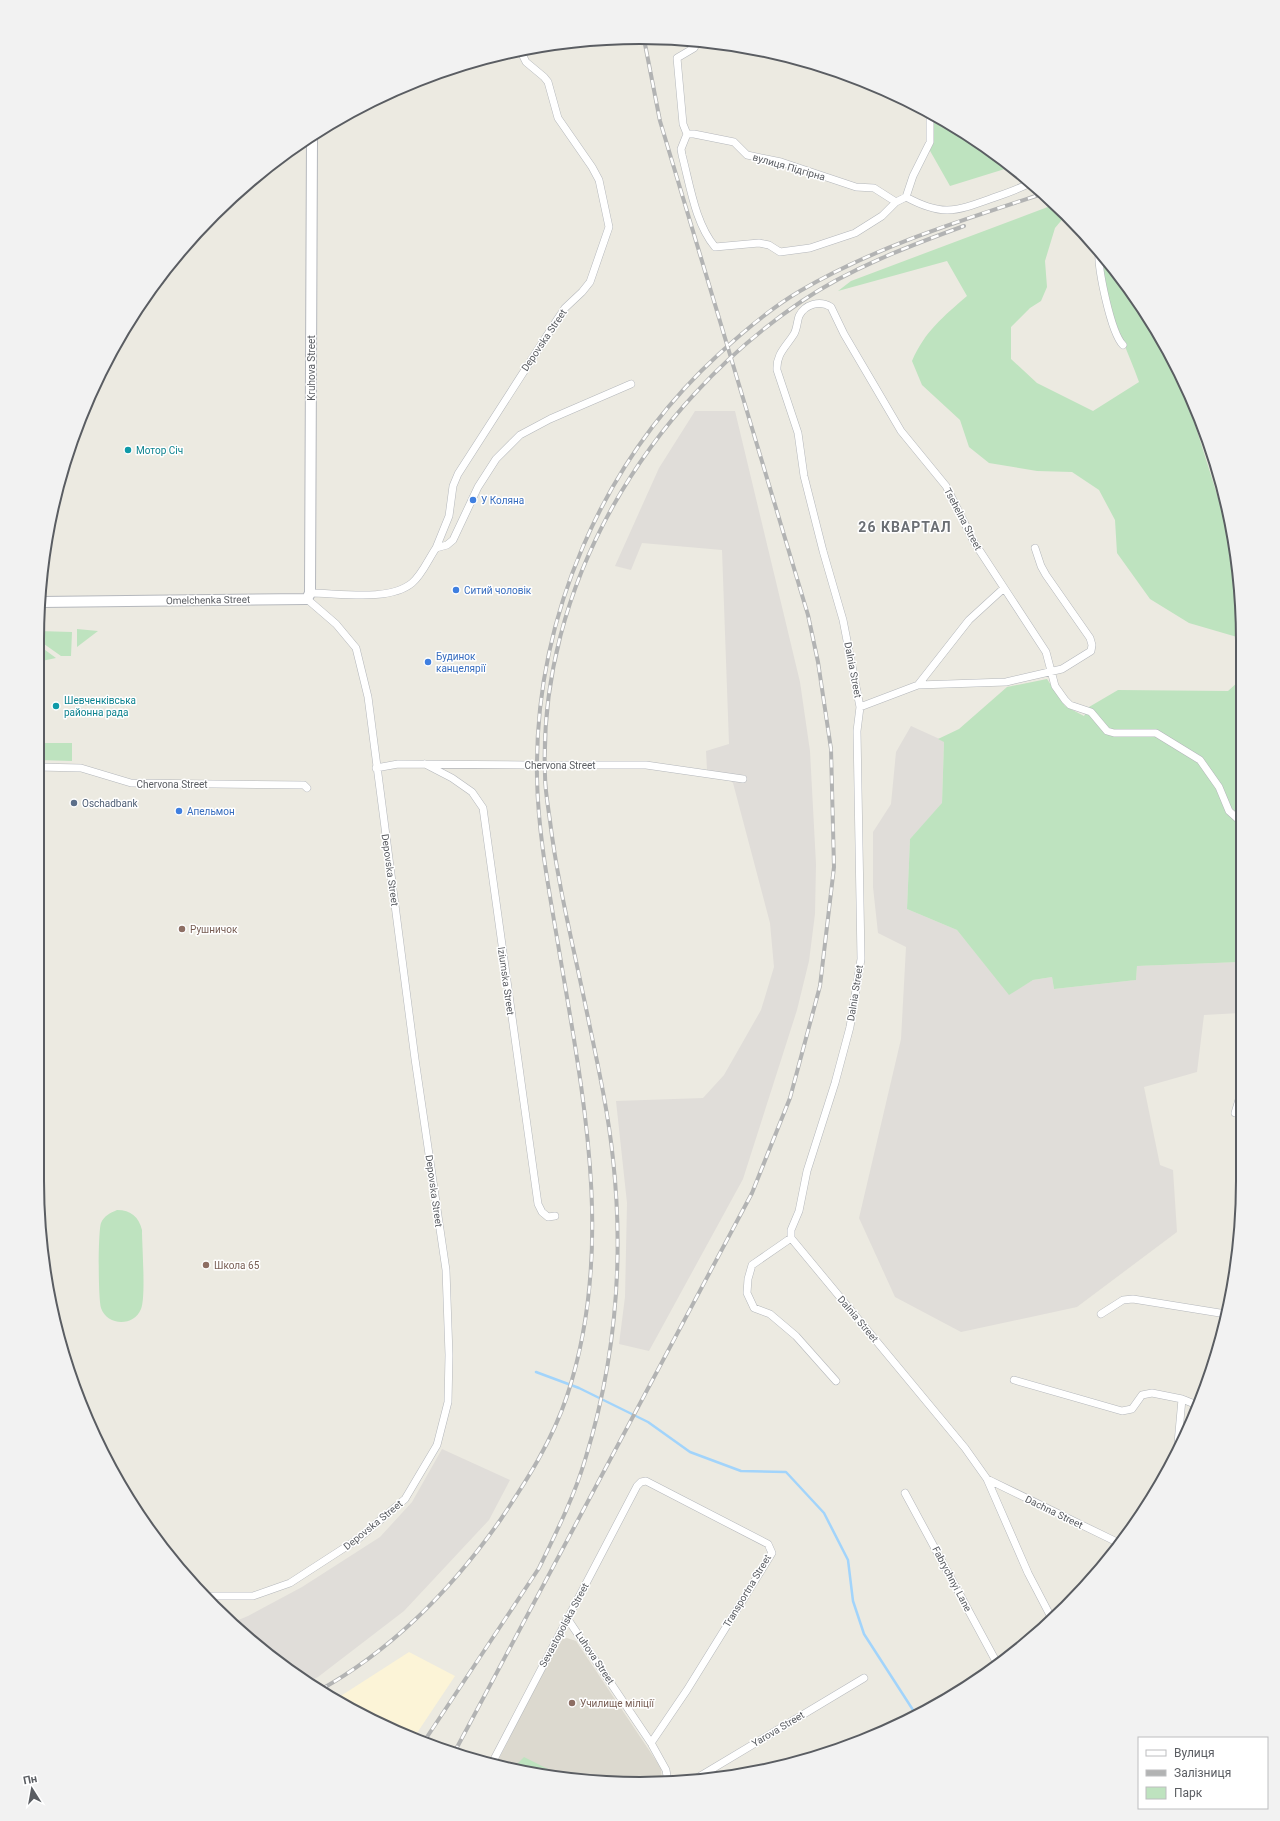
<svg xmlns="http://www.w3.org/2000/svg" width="1280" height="1821" viewBox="0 0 1280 1821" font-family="Roboto,sans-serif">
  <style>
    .commercial { fill: #fcf4d7 }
    .industrial { fill: #e0ddd9 }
    .education { fill: #dcd9cf }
    .green { fill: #bee3bf }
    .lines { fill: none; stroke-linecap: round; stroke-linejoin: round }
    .stream { stroke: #a2d4fb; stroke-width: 2.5 }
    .street-casing { stroke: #b4b7bb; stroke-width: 8 }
    .secondary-casing { stroke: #b5b8bd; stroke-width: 12 }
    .street { stroke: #fff; stroke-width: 7 }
    .secondary { stroke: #fff; stroke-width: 10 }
    .rail-casing { stroke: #b2b3b3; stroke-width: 4 }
    .rail { stroke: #fff; stroke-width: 2.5; stroke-dasharray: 8; stroke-linecap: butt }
    .street-bridge-casing { stroke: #b4b7bb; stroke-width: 8; stroke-linecap: butt }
    .street-bridge { stroke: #fff; stroke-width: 7 }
    .culture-dot { fill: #0f9aa8; stroke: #fff; stroke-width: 1.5 }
    .shop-dot { fill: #3f7fe0; stroke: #fff; stroke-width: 1.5 }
    .service-dot { fill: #5c6f8a; stroke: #fff; stroke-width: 1.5 }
    .education-dot { fill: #8d6e63; stroke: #fff; stroke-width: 1.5 }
    .labels { text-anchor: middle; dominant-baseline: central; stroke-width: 3; stroke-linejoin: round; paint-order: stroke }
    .street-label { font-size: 10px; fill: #5a5d62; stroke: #fff }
    .culture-label { font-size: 10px; fill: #0d838f; stroke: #fff; text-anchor: start }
    .shop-label { font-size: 10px; fill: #366cbe; stroke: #fff; text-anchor: start }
    .service-label { font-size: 10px; fill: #4e5e75; stroke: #fff; text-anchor: start }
    .education-label { font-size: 10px; fill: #785e54; stroke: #fff; text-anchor: start }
    .district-label { font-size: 14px; font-weight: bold; letter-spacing: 1px; fill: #6b6f74; stroke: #fff }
    .rim { fill: none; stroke: #5a5d62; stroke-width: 2 }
  </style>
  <rect width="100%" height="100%" fill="#eceae1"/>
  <!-- commercial -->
  <path class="commercial" d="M409 1652 455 1676 413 1739 336 1699Z"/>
  <!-- industrial -->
  <path class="industrial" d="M695 411H735L777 586 800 682 810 751 816 864 815 914 809 961 797 1010 743 1179 649 1351 619 1344 625 1297 627 1203 616 1101 703 1098 724 1075 761 1010 774 967 770 923 733 783 725 774 707 770 706 751 729 744 722 550 642 543 631 570 615 566 659 468Z
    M911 726 944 741 942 804 910 839 907 909 957 930 1009 994 1033 980 1052 977 1054 989 1136 980 1137 966 1240 962V1013L1204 1015 1197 1072 1144 1087 1160 1165 1173 1170 1177 1232 1077 1307 961 1332 895 1297 859 1218 901 1039 906 947 878 933 873 887V832L891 804 896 752Z
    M442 1449 510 1480 489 1520 404 1611 318 1677 306 1683 243 1635 231 1623 248 1616 302 1587 380 1537 412 1502Z"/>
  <!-- education -->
  <path class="education" d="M567 1638 576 1641 661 1768 662 1783 640 1784 562 1779 495 1766 560 1640Z"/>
  <!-- green -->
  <path class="green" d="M933 115 1007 161 1010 165 1008 168 950 186 929 149 932 142Z
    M1053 205 1065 216 1055 228 1045 261 1047 287 1041 301 1030 308 1011 327V359L1037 383 1093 411 1139 382C1128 351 1112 320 1105 287 1103 276 1103 264 1102 253L1142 305 1177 367 1220 504C1245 542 1238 596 1238 639L1237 637 1189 623 1150 599 1117 553 1115 520 1099 490 1072 472 1037 471 989 463 969 447 960 420 922 385 912 361C925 331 943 317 967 296L947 261 838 291 851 281Z
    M77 629 98 631 77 647Z
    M38 631 72 632 71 656H61L37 639Z
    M37 644 56 658 37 662Z
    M1047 679 1065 706 1084 716 1089 707 1118 690 1228 691 1239 681 1240 962 1137 966 1136 980 1054 989 1052 977 1033 980 1009 995 957 930 907 909 910 839 942 803 944 742 938 739 959 729 1007 687Z
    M38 743H72V761L38 760Z
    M117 1210C131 1210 139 1217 142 1230 142 1246 146 1297 141 1309 134 1327 107 1326 101 1308 98 1298 98 1232 101 1223 104 1216 110 1213 117 1210Z
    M524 1757 560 1775 558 1778 516 1770 517 1764Z"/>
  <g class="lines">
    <!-- stream -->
    <path class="stream" d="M536 1372 579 1388 648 1422 690 1452 741 1471 786 1472 824 1513 848 1560 853 1601 864 1634 913 1710 914 1718"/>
    <!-- street casing -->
    <g class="street-casing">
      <path id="street" d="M698 41 694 48 677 58 683 124 687 134H694L734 142 747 155 781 162 856 187 874 188 896 202 906 197 913 176 930 142V114
        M687 134 681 149 682 155C690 185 695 223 715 247L759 243 769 245 780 252 810 248 855 233 882 216 896 202
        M906 197C941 216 954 212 990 199 1004 194 1017 190 1030 183
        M1099 249C1097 267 1111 333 1123 345
        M436 548 449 516 453 486 458 474 557 320 565 308 582 292 590 282 609 227 599 180 592 167 558 118 548 82 544 77 526 62 521 52
        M310 593C338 593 389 602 412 583 422 575 429 558 436 548L447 545 453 540 478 487 496 459 520 435 550 419 631 384
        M918 685 1006 682 1062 669 1091 651 1092 645 1090 638 1046 575 1041 566 1035 548
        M860 707 918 685 969 620 1004 588
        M425 764 452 778 472 792 483 808 538 1204 542 1212 548 1217 555 1216
        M591 765H646L743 779
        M38 767 81 768 131 783 304 785 307 788
        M376 768 398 764 528 765
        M1235 1113 1241 1093
        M791 1238 752 1265 748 1279 747 1293 754 1308 770 1314 796 1336 836 1381
        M1101 1314 1123 1300 1133 1299 1226 1314
        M1014 1380 1122 1411 1132 1409 1142 1395 1152 1393 1182 1399
        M1177 1454 1182 1399 1197 1405
        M987 1479 1121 1544
        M905 1493 998 1665
        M204 1596H253L290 1583 358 1539 405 1499 437 1445 448 1402 449 1355 446 1270 415 1059 368 697 356 648 336 624 307 599
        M567 1618 651 1743 666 1770 668 1782
        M1052 1619 1028 1573 987 1479 965 1448 791 1238V1230L799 1211 807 1171 835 1083 850 1027 861 959 857 731 860 707 843 620 823 551 804 476 798 433 777 370C776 354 786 347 794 334 797 329 797 322 799 316 805 304 820 300 831 307L844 334 901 431 946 486 974 542 1046 652 1055 686 1065 700 1070 705 1091 712 1107 731 1114 733H1156L1200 760 1219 787 1229 811 1239 820
        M491 1765 637 1486 641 1482 646 1481 768 1544 772 1553 687 1690 651 1743
        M692 1781 864 1678"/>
    </g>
    <!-- secondary casing -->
    <g class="secondary-casing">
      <path id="secondary" d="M41 602 307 599 310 593 312 137"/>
    </g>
    <!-- street -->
    <use href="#street" class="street"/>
    <!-- secondary -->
    <use href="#secondary" class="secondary"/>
    <!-- rail casing -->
    <g class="rail-casing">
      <path id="rail" d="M320 1690C393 1649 453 1588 501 1519 527 1480 552 1441 567 1396 616 1248 583 1094 558 944 549 890 538 833 537 778 534 619 602 461 719 354 744 331 771 308 800 291 875 247 959 221 1042 194
        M423 1743 539 1568C556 1533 574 1497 585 1460 615 1363 624 1260 613 1159 608 1110 597 1061 587 1013 574 949 558 886 550 821 548 806 545 790 545 775 538 586 647 406 802 301 851 268 909 246 964 226
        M454 1753 752 1193 790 1098 820 986 834 867 831 749 818 662 808 615 660 121 644 39"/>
    </g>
    <!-- rail -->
    <use href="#rail" class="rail"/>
    <!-- street-bridge casing -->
    <g class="street-bridge-casing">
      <path id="street-bridge" d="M528 765H591"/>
    </g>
    <!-- street-bridge -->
    <use href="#street-bridge" class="street-bridge"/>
  </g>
  <!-- markers -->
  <g class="culture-dot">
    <circle cx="128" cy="450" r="4"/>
    <circle cx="56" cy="706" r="4"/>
  </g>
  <g class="shop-dot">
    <circle cx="473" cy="500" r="4"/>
    <circle cx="456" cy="590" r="4"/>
    <circle cx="428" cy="662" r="4"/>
    <circle cx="179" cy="811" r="4"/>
  </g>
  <circle class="service-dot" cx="74" cy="803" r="4"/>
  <g class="education-dot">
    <circle cx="182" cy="929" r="4"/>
    <circle cx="206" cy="1265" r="4"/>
    <circle cx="572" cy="1703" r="4"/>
  </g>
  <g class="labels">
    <!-- street labels -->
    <g class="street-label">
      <text transform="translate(789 167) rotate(16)">вулиця Підгірна</text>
      <text transform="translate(544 340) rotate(-56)">Depovska Street</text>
      <text transform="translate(311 368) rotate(-90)">Kruhova Street</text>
      <text transform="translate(963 519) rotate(62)">Tsehelna Street</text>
      <text transform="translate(208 600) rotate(-1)">Omelchenka Street</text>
      <text transform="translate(853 670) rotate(79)">Dalnia Street</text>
      <text x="560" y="765">Chervona Street</text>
      <text x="172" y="784">Chervona Street</text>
      <text transform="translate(390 870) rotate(82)">Depovska Street</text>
      <text transform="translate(506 981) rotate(82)">Iziumska Street</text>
      <text transform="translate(855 993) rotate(-81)">Dalnia Street</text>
      <text transform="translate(434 1191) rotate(82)">Depovska Street</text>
      <text transform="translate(858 1319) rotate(50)">Dalnia Street</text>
      <text transform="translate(1054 1512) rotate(26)">Dachna Street</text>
      <text transform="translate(373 1525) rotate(-39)">Depovska Street</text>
      <text transform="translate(952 1579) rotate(62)">Fabrychnyi Lane</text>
      <text transform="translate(747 1591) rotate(-59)">Transportna Street</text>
      <text transform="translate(564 1625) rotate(-62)">Sevastopolska Street</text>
      <text transform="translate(595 1658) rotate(56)">Luhova Street</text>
      <text transform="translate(778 1729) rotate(-31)">Yarova Street</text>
    </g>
    <!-- culture labels -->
    <g class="culture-label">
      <text x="136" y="450">Мотор Січ</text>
      <text x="64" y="700">Шевченківська<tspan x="64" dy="12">районна рада</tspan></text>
    </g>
    <!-- shop labels -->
    <g class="shop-label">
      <text x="481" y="500">У Коляна</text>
      <text x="464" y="590">Ситий чоловік</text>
      <text x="436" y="656">Будинок<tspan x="436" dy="12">канцелярії</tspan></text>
      <text x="187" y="811">Апельмон</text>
    </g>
    <!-- service labels -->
    <g class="service-label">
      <text x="82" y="803">Oschadbank</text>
    </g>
    <!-- education labels -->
    <g class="education-label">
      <text x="190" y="929">Рушничок</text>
      <text x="214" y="1265">Школа 65</text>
      <text x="580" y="1703">Училище міліції</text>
    </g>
    <!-- district labels -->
    <g class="district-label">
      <text x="905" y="527">26 КВАРТАЛ</text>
    </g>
  </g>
  <!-- crop -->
  <path d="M0 0H1280V1821H0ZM640 44H640A596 596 0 0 1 1236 640V1181A596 596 0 0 1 640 1777H640A596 596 0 0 1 44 1181V640A596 596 0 0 1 640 44Z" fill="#f2f2f2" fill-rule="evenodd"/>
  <path class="rim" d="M640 44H640A596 596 0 0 1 1236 640V1181A596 596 0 0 1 640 1777H640A596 596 0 0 1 44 1181V640A596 596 0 0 1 640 44Z"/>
  <!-- legend -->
  <rect x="1138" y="1737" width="130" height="72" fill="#ffffff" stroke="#bdbec0"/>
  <rect x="1146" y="1750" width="20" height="6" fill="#ffffff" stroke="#bdbec0"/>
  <text x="1174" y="1757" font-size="12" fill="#5a5d62">Вулиця</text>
  <rect x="1146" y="1770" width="20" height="6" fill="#b2b3b3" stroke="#bdbec0"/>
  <text x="1174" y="1777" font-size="12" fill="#5a5d62">Залізниця</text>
  <rect x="1146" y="1787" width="20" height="12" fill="#bee3bf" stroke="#bdbec0"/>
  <text x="1174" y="1797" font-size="12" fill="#5a5d62">Парк</text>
  <!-- north arrow -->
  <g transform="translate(32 1789) rotate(349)" stroke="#ffffff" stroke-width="3" paint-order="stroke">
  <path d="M0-3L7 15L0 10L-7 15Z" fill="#5a5d62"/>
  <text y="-6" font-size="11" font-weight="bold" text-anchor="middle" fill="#5a5d62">Пн</text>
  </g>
</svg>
